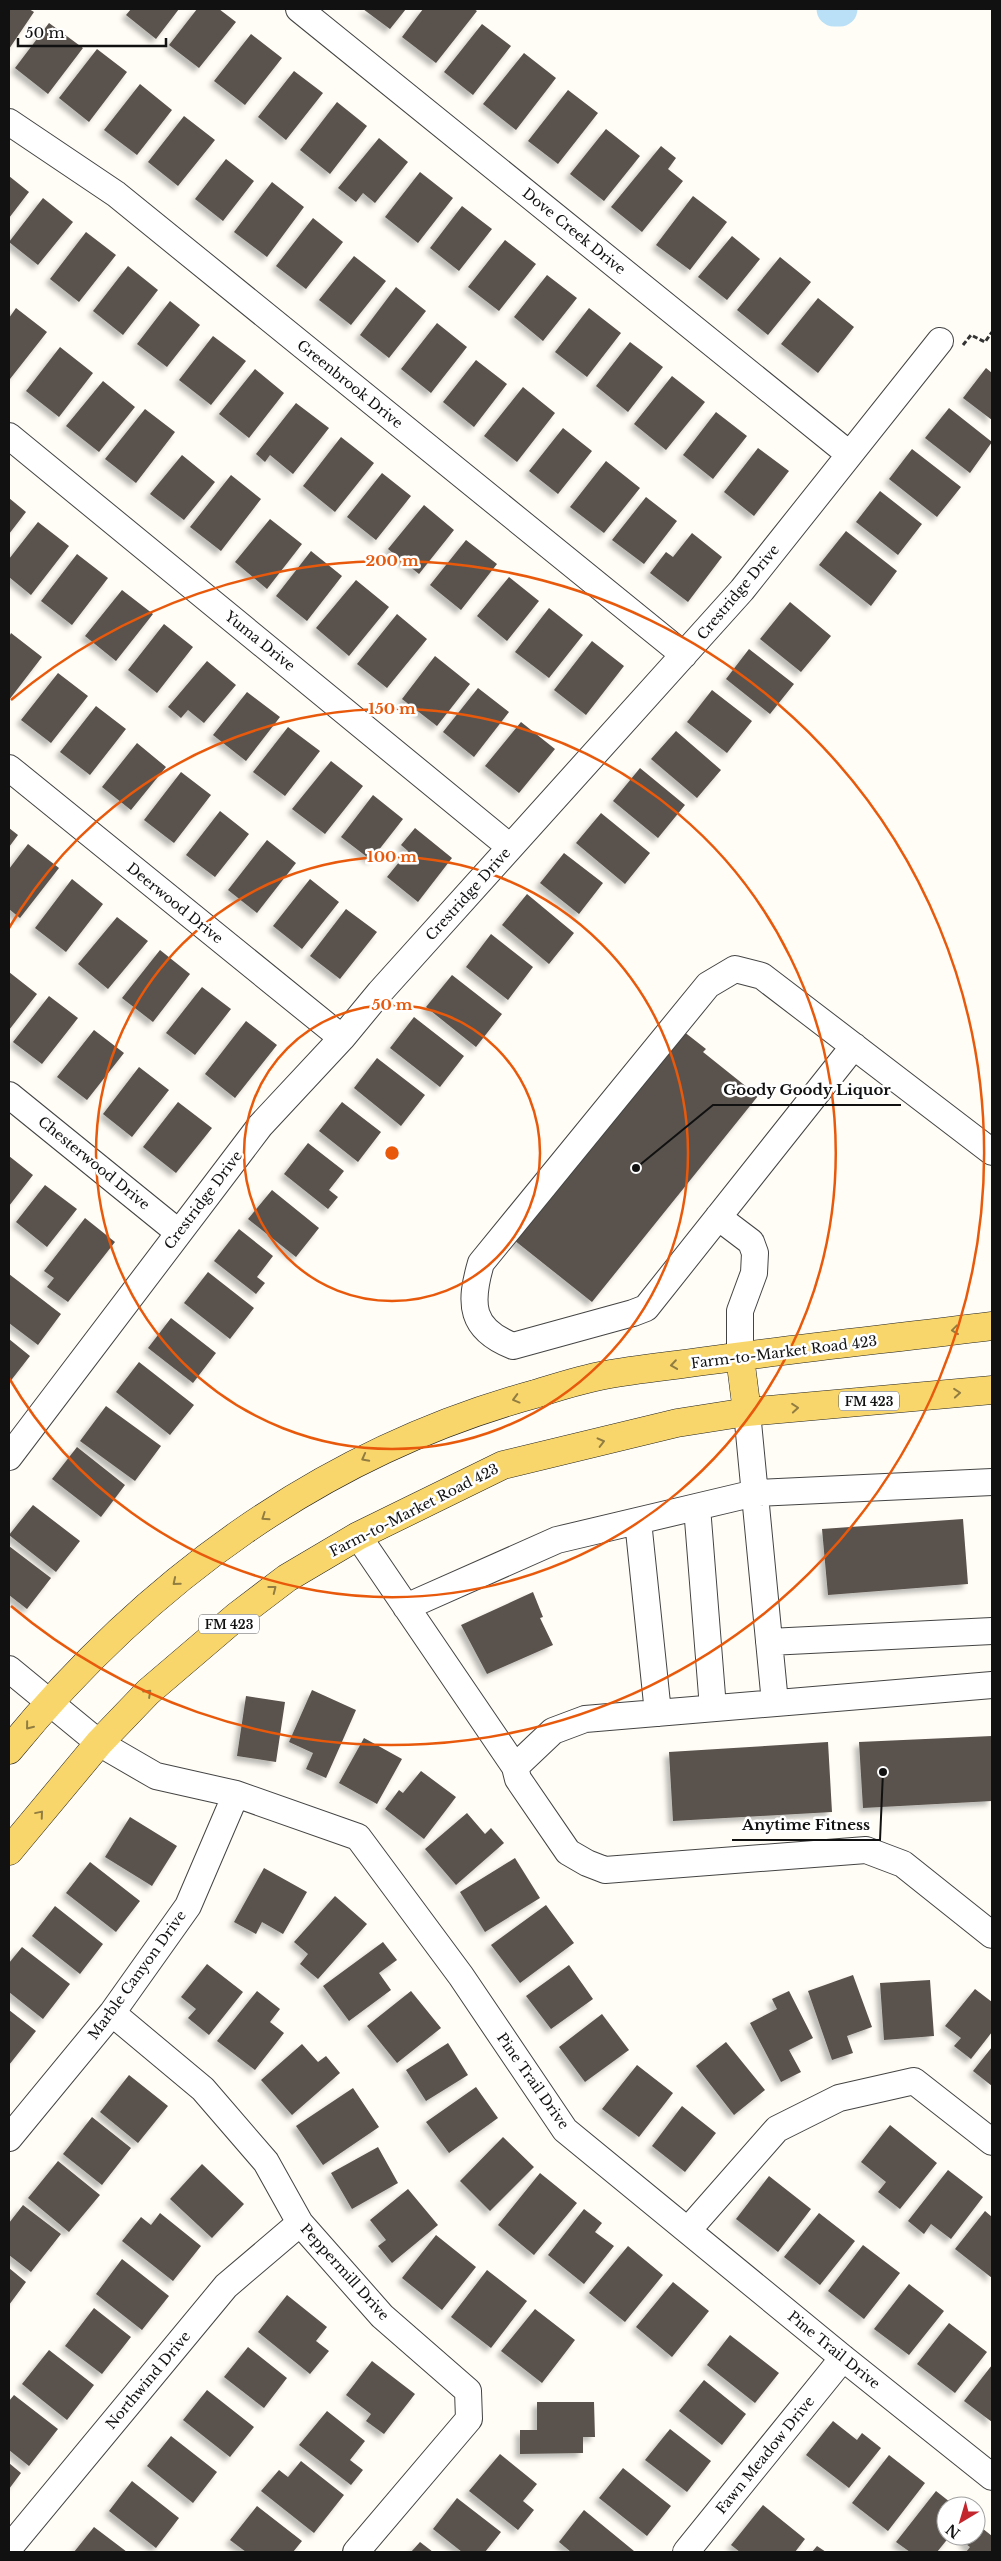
<svg xmlns="http://www.w3.org/2000/svg" width="1001" height="2561" viewBox="0 0 1001 2561" font-family="'Libre Baskerville',serif">
  <style>
    .lines { fill: none; stroke-linecap: round; stroke-linejoin: round }
    .river { stroke: #b9e0f7; stroke-width: 35 }
    .building { fill: #5a524d; filter: url(#shadow) }
    .minor-casing { stroke: #444; stroke-width: 28 }
    .major-casing { stroke: #222; stroke-width: 29 }
    .path { stroke: #333; stroke-width: 3; stroke-dasharray: 5 2.5; stroke-linecap: butt }
    .minor { stroke: #fff; stroke-width: 26 }
    .major { stroke: #f9d66b; stroke-width: 28 }
    .oneway { stroke: #917d42 }
    .ring { fill: none; stroke: #e8590c; stroke-width: 2.5 }
    .labels { text-anchor: middle; dominant-baseline: central; stroke-width: 5; stroke-linejoin: round; paint-order: stroke }
    .shield { fill: #fff; stroke: #585858; stroke-width: 1 }
    .shield-label { font-size: 12px; font-weight: bold; fill: #111 }
    .street-label { font-size: 14px; fill: #111; stroke: #fff }
    .centre { fill: #e8590c; stroke: #fff; stroke-width: 2.5 }
    .ring-label { font-size: 15px; text-anchor: middle; font-weight: bold; fill: #e8590c; stroke: #fff; stroke-width: 5; stroke-linejoin: round; paint-order: stroke }
    .leader { fill: none; stroke: #111; stroke-width: 2 }
    .callout-dot { fill: #111; stroke: #fff; stroke-width: 2 }
    .callout-label { font-size: 15px; text-anchor: middle; font-weight: bold; fill: #111; stroke: #fff; stroke-width: 5; stroke-linejoin: round; paint-order: stroke }
  </style>
  <defs>
    <filter id="shadow"><feDropShadow dx="-4.5" dy="4.5" stdDeviation="2.5" flood-color="#0004"/></filter>
  </defs>
  <rect width="100%" height="100%" fill="#fffdf5"/>
  <g class="lines">
    <!-- river -->
    <path class="river" d="M834 9H840"/>
  </g>
  <!-- building -->
  <path class="building" d="M9 9H29L34 12 9 49Z
    M131 9H179L156 39 126 15Z
    M197 9H219L236 22 199 68 169 45Z
    M363 9H406L390 29Z
    M423 9H474L477 11 436 63 402 37Z
    M49 23 83 48 48 94 15 68Z
    M482 24 511 46 473 95 444 72Z
    M251 34 282 58 245 105 214 81Z
    M97 49 127 72 89 122 59 98Z
    M524 53 556 78 516 130 483 104Z
    M294 71 323 93 286 140 258 117Z
    M140 84 172 110 137 155 104 130Z
    M568 90 598 113 558 164 528 141Z
    M337 102 367 126 330 174 300 150Z
    M184 116 215 140 178 186 148 162Z
    M606 129 640 156 604 201 570 174Z
    M379 138 408 162 375 203 363 193 356 202 338 188Z
    M661 146 676 158 668 169 683 181 642 232 611 207Z
    M226 159 254 181 223 221 195 199Z
    M420 172 453 198 418 243 385 217Z
    M9 176 29 192 9 218Z
    M272 182 304 207 267 257 234 232Z
    M693 196 727 222 690 270 656 245Z
    M43 198 73 222 38 265 9 242Z
    M462 206 492 229 459 271 430 248Z
    M313 218 343 242 306 289 276 266Z
    M86 232 116 255 79 302 50 279Z
    M732 236 760 259 727 300 698 277Z
    M505 240 536 264 499 311 468 287Z
    M354 256 386 281 351 325 319 300Z
    M780 257 811 282 768 335 737 310Z
    M128 266 158 290 123 335 93 311Z
    M547 275 577 298 543 341 514 317Z
    M396 287 426 311 389 358 360 335Z
    M818 298 854 327 818 373 781 344Z
    M170 301 200 325 167 367 137 344Z
    M16 308 47 332 10 379 9 318Z
    M589 308 621 333 587 377 555 352Z
    M437 323 467 347 431 393 401 369Z
    M213 336 246 361 211 405 179 380Z
    M630 342 663 367 628 412 596 386Z
    M60 347 93 373 59 417 26 391Z
    M476 360 507 384 474 427 443 402Z
    M986 368 992 373V420L963 398Z
    M255 369 284 393 249 438 219 414Z
    M672 376 705 402 666 450 634 424Z
    M103 381 135 407 99 452 66 426Z
    M523 387 555 413 517 462 484 436Z
    M296 403 329 428 293 474 270 455 265 462 256 454Z
    M949 408 992 442 970 473 925 438Z
    M145 409 175 432 136 483 105 459Z
    M716 412 747 436 713 479 683 455Z
    M563 428 592 451 558 494 529 471Z
    M341 437 374 463 335 512 303 486Z
    M758 448 789 471 754 516 724 492Z
    M912 449 961 487 937 517 889 479Z
    M182 455 215 482 184 520 150 494Z
    M606 461 640 488 604 533 570 507Z
    M382 473 411 496 376 540 347 517Z
    M231 475 261 499 221 551 190 527Z
    M880 491 922 524 898 555 856 522Z
    M646 497 677 521 644 564 612 540Z
    M9 498 26 512 9 534Z
    M424 505 454 530 419 574 388 549Z
    M270 519 302 544 267 589 235 562Z
    M38 522 69 546 31 595 9 577V559Z
    M846 531 897 571 871 606 819 565Z
    M692 533 722 557 688 602 650 573 666 552 673 557Z
    M466 540 497 564 461 610 430 585Z
    M311 551 342 576 307 621 276 596Z
    M77 554 108 578 72 625 41 601Z
    M509 577 539 601 507 641 477 616Z
    M356 580 389 607 349 656 316 628Z
    M122 590 153 614 116 661 85 636Z
    M790 602 831 636 801 672 760 639Z
    M549 608 583 635 549 678 515 652Z
    M397 614 427 639 387 688 357 664Z
    M164 624 193 647 157 693 128 670Z
    M11 633 42 657 9 700V637Z
    M592 641 624 666 586 715 554 690Z
    M749 649 794 684 770 714 726 679Z
    M435 656 470 684 437 726 402 699Z
    M207 661 236 685 204 723 188 710 181 718 168 707Z
    M58 673 88 696 51 743 21 720Z
    M478 688 509 712 474 757 443 732Z
    M712 690 752 721 727 753 687 722Z
    M247 692 280 717 246 761 213 735Z
    M96 706 126 729 90 775 60 752Z
    M521 722 555 749 519 793 485 766Z
    M288 727 320 751 285 796 253 772Z
    M676 731 721 770 697 798 651 759Z
    M137 743 166 767 131 810 102 787Z
    M331 761 363 786 325 834 292 809Z
    M640 768 685 805 658 838 613 801Z
    M181 772 211 795 174 843 144 820Z
    M373 795 403 819 371 860 341 837Z
    M220 811 249 834 215 877 186 855Z
    M601 813 650 853 625 884 576 843Z
    M9 828 18 835 9 847Z
    M415 828 452 858 418 902 387 877 408 851 401 845Z
    M267 840 296 863 257 913 228 890Z
    M28 844 59 868 20 918 9 909V869Z
    M564 853 603 883 579 914 540 883Z
    M72 879 103 904 66 952 35 928Z
    M310 879 339 902 302 949 273 926Z
    M527 894 574 933 549 964 502 925Z
    M346 909 377 932 340 979 310 956Z
    M117 917 148 941 108 989 78 964Z
    M491 934 533 967 508 1000 466 967Z
    M160 950 190 974 153 1022 122 998Z
    M9 972 37 994 9 1030Z
    M452 975 502 1014 476 1047 426 1007Z
    M202 987 231 1009 195 1055 166 1033Z
    M49 996 78 1018 42 1064 13 1042Z
    M414 1017 464 1056 440 1087 390 1048Z
    M246 1021 277 1045 235 1098 205 1074Z
    M94 1030 124 1053 87 1100 57 1077Z
    M683 1031 706 1049 703 1052 758 1096 592 1302 514 1240Z
    M377 1058 425 1095 401 1126 354 1088Z
    M139 1067 169 1090 132 1137 103 1114Z
    M178 1102 212 1128 176 1173 143 1147Z
    M342 1102 381 1132 358 1162 319 1131Z
    M308 1143 344 1171 329 1190 338 1197 328 1209 284 1174Z
    M9 1156 33 1175 9 1206Z
    M45 1185 77 1209 47 1247 16 1222Z
    M272 1190 319 1228 296 1257 248 1219Z
    M85 1218 115 1242 68 1302 47 1287 54 1278 44 1271Z
    M239 1229 273 1256 257 1277 265 1283 256 1294 214 1261Z
    M208 1272 254 1308 230 1339 184 1303Z
    M9 1274 61 1314 38 1345 9 1323Z
    M171 1318 216 1353 193 1383 148 1348Z
    M9 1339 30 1356 9 1383Z
    M139 1362 194 1405 170 1435 116 1392Z
    M106 1406 161 1446 135 1481 80 1441Z
    M77 1447 125 1485 101 1517 52 1479Z
    M33 1505 80 1541 56 1572 9 1535Z
    M963 1519 968 1584 828 1595 822 1529Z
    M9 1546 51 1578 27 1609 9 1595Z
    M533 1592 543 1617 540 1618 553 1645 487 1674 461 1625Z
    M312 1690 356 1710 326 1778 306 1769 313 1753 289 1742Z
    M246 1696 285 1702 276 1762 237 1756Z
    M992 1736V1801L863 1808 859 1742Z
    M364 1738 402 1759 377 1804 339 1783Z
    M828 1742 832 1812 673 1821 669 1752Z
    M421 1771 456 1797 424 1839 385 1809 399 1790 403 1793Z
    M467 1813 485 1834 491 1828 504 1843 456 1885 425 1849Z
    M130 1817 177 1846 152 1886 105 1857Z
    M515 1858 540 1898 485 1932 460 1892Z
    M90 1862 140 1901 116 1932 66 1893Z
    M264 1868 307 1892 283 1934 262 1922 256 1934 234 1922Z
    M335 1896 367 1924 318 1979 300 1964 308 1954 294 1942Z
    M546 1905 574 1943 520 1983 491 1945Z
    M55 1906 103 1944 80 1974 32 1936Z
    M383 1942 397 1960 379 1973 391 1990 349 2021 323 1986Z
    M22 1947 70 1984 43 2019 9 1992V1963Z
    M207 1964 243 1992 209 2035 188 2018 196 2009 181 1997Z
    M569 1965 593 1999 551 2029 526 1996Z
    M853 1975 872 2027 847 2036 853 2053 832 2060 808 1991Z
    M930 1980 934 2036 884 2040 880 1983Z
    M975 1989 992 2002V2032L971 2059 954 2046 961 2038 945 2026Z
    M257 1991 280 2009 270 2022 284 2033 255 2070 217 2041Z
    M411 1991 441 2028 397 2063 367 2026Z
    M789 1991 813 2038 789 2050 801 2072 781 2082 750 2023 777 2009 772 1999Z
    M9 2010 36 2031 9 2065Z
    M602 2014 629 2050 585 2082 559 2047Z
    M726 2042 765 2090 734 2115 696 2066Z
    M448 2043 468 2075 426 2101 406 2070Z
    M302 2044 318 2062 326 2056 340 2073 292 2115 261 2080Z
    M992 2047V2086L973 2071Z
    M637 2065 673 2093 639 2137 602 2109Z
    M129 2075 168 2106 138 2143 100 2112Z
    M476 2087 498 2118 449 2153 426 2122Z
    M353 2088 379 2127 323 2165 296 2126Z
    M682 2106 716 2133 685 2172 652 2146Z
    M92 2117 131 2148 102 2185 63 2154Z
    M890 2125 937 2163 900 2209 878 2192 886 2182 861 2162Z
    M503 2137 534 2167 490 2211 460 2181Z
    M378 2147 398 2183 352 2209 331 2173Z
    M58 2161 100 2195 69 2232 28 2198Z
    M202 2164 244 2204 212 2238 170 2199Z
    M948 2170 983 2197 951 2239 931 2224 924 2234 908 2221Z
    M540 2173 577 2203 534 2255 498 2225Z
    M769 2176 811 2209 778 2252 736 2219Z
    M408 2189 438 2225 392 2263 378 2246 386 2240 370 2220Z
    M23 2205 61 2234 31 2272 9 2255V2223Z
    M584 2209 602 2223 595 2232 614 2246 584 2284 548 2255Z
    M985 2211 992 2217V2278L955 2249Z
    M160 2213 201 2246 173 2281 122 2241 141 2217 151 2225Z
    M819 2213 855 2241 820 2285 784 2257Z
    M436 2235 476 2267 442 2310 402 2278Z
    M863 2245 900 2273 864 2319 828 2291Z
    M628 2246 663 2275 625 2322 589 2293Z
    M122 2259 169 2296 142 2330 96 2294Z
    M9 2268 26 2282 9 2305Z
    M487 2270 527 2301 491 2348 451 2317Z
    M673 2282 709 2311 672 2357 636 2327Z
    M909 2284 944 2311 909 2355 874 2329Z
    M287 2295 327 2327 316 2341 329 2351 310 2374 258 2332Z
    M94 2308 131 2337 102 2374 65 2346Z
    M535 2309 575 2340 542 2383 501 2351Z
    M949 2323 987 2352 955 2393 917 2364Z
    M730 2335 779 2373 755 2403 707 2365Z
    M248 2347 287 2378 264 2408 224 2377Z
    M49 2350 94 2385 67 2420 22 2384Z
    M372 2361 415 2394 384 2434 366 2421 371 2414 346 2395Z
    M992 2365V2422L964 2401Z
    M704 2380 746 2414 722 2445 679 2411Z
    M207 2390 254 2427 230 2457 183 2420Z
    M14 2395 58 2429 29 2466 9 2450V2401Z
    M537 2402H594L595 2437H583V2453L520 2454V2430H537Z
    M327 2411 365 2441 350 2460 363 2470 351 2485 299 2445Z
    M833 2421 857 2440 862 2433 881 2448 849 2488 806 2455Z
    M670 2429 711 2461 687 2492 645 2460Z
    M171 2436 217 2472 193 2503 147 2466Z
    M500 2454 537 2484 523 2501 534 2510 518 2530 469 2491Z
    M889 2455 925 2483 888 2531 852 2503Z
    M301 2461 344 2495 314 2533 261 2491 279 2470 288 2477Z
    M9 2463 21 2473 9 2489Z
    M623 2468 671 2506 647 2536 599 2498Z
    M132 2481 179 2518 156 2548 109 2511Z
    M936 2491 955 2506H946V2536H950L937 2552H910L896 2542Z
    M457 2498 501 2532 485 2552H462L433 2529Z
    M763 2505 805 2539 795 2552H740L731 2545Z
    M257 2506 302 2541 293 2552H246L230 2540Z
    M584 2510 634 2551V2552H571L559 2542Z
    M977 2524 992 2536V2552H966L970 2547 963 2542 968 2536H976Z
    M94 2527 127 2552H74Z
    M420 2542 433 2552H411Z
    M817 2546 826 2552H812Z"/>
  <g class="lines">
    <!-- minor casing -->
    <g class="minor-casing">
      <path id="minor" d="M299 9 849 454
        M9 122 116 194 684 655
        M9 436 510 847
        M9 768 342 1038
        M854 1046 646 1308 633 1313 513 1346C470 1329 469 1304 481 1263L708 985 735 969 762 976 992 1152
        M9 1095 178 1232
        M718 1217 751 1242 755 1253 754 1273 740 1311V1357
        M747 1412 775 1703
        M9 1457 260 1126 342 1038 380 992 742 590 940 341
        M697 1507 713 1708
        M638 1521 658 1713
        M358 1536 515 1767
        M406 1607 557 1540 755 1493 992 1482
        M769 1642 992 1631
        M9 1669 99 1743 156 1776 236 1794 358 1837 461 1976 565 2130 843 2358 992 2477
        M992 1685 585 1719 553 1731 515 1767 518 1779 568 1852 587 1863 605 1870 866 1850 903 1864 992 1935
        M112 2013 203 2089 266 2162 300 2223 382 2316 468 2391 469 2419 356 2552
        M9 2138 112 2013 188 1906 236 1794
        M689 2229 777 2129 839 2098 914 2081 992 2142
        M9 2548 226 2286 300 2223
        M686 2552 843 2358"/>
    </g>
    <!-- major casing -->
    <g class="major-casing">
      <path id="major" d="M740 1357 747 1412
        M9 1750C147 1581 323 1452 535 1394 558 1387 582 1379 605 1375 638 1369 671 1366 705 1361 800 1348 896 1338 992 1326
        M9 1851 99 1743 148 1692 237 1616 287 1578 358 1536 503 1465 677 1423 747 1412 992 1390"/>
    </g>
    <!-- path -->
    <path class="path" d="M963 345 971 335 985 342 992 332"/>
    <!-- minor -->
    <use href="#minor" class="minor"/>
    <!-- major -->
    <use href="#major" class="major"/>
  </g>
  <!-- one-way arrows -->
  <defs><path id="oneway-chevron" d="M-2-3.5L2.5 0L-2 3.5" fill="none" stroke-width="1.6" stroke-linecap="round" stroke-linejoin="round" transform="scale(1.25)"/></defs>
  <g class="oneway">
    <use href="#oneway-chevron" transform="translate(955 1330) rotate(173)"/>
    <use href="#oneway-chevron" transform="translate(674 1365) rotate(172)"/>
    <use href="#oneway-chevron" transform="translate(957 1393) rotate(-5)"/>
    <use href="#oneway-chevron" transform="translate(516 1399) rotate(165)"/>
    <use href="#oneway-chevron" transform="translate(795 1408) rotate(-5)"/>
    <use href="#oneway-chevron" transform="translate(601 1442) rotate(-14)"/>
    <use href="#oneway-chevron" transform="translate(365 1458) rotate(152)"/>
    <use href="#oneway-chevron" transform="translate(265 1517) rotate(146)"/>
    <use href="#oneway-chevron" transform="translate(176 1582) rotate(140)"/>
    <use href="#oneway-chevron" transform="translate(273 1589) rotate(-38)"/>
    <use href="#oneway-chevron" transform="translate(148 1693) rotate(-43)"/>
    <use href="#oneway-chevron" transform="translate(29 1726) rotate(129)"/>
    <use href="#oneway-chevron" transform="translate(40 1814) rotate(-50)"/>
  </g>
  <!-- distance rings -->
  <g class="ring">
    <circle cx="392" cy="1153" r="148"/>
    <circle cx="392" cy="1153" r="296"/>
    <path d="M9 928A444 444 0 1 1 9 1378"/>
    <path d="M11 700A592 592 0 1 1 11 1606"/>
  </g>
  <g class="labels">
    <!-- shield labels -->
    <g class="shield">
      <rect x="839" y="1391.5" width="60" height="19" rx="4"/>
      <rect x="199" y="1614.5" width="60" height="19" rx="4"/>
    </g>
    <g class="shield-label">
      <text x="869" y="1401">FM 423</text>
      <text x="229" y="1624">FM 423</text>
    </g>
    <!-- street labels -->
    <g class="street-label">
      <text transform="translate(574 231) rotate(39)">Dove Creek Drive</text>
      <text transform="translate(350 384) rotate(39)">Greenbrook Drive</text>
      <text transform="translate(738 592) rotate(-50)">Crestridge Drive</text>
      <text transform="translate(260 641) rotate(39)">Yuma Drive</text>
      <text transform="translate(468 894) rotate(-48)">Crestridge Drive</text>
      <text transform="translate(175 903) rotate(39)">Deerwood Drive</text>
      <text transform="translate(94 1163) rotate(39)">Chesterwood Drive</text>
      <text transform="translate(203 1200) rotate(-53)">Crestridge Drive</text>
      <text transform="translate(784 1352) rotate(-7)">Farm-to-Market Road 423</text>
      <text transform="translate(414 1510) rotate(-27)">Farm-to-Market Road 423</text>
      <text transform="translate(137 1975) rotate(-54)">Marble Canyon Drive</text>
      <text transform="translate(533 2081) rotate(55)">Pine Trail Drive</text>
      <text transform="translate(345 2272) rotate(48)">Peppermill Drive</text>
      <text transform="translate(834 2350) rotate(39)">Pine Trail Drive</text>
      <text transform="translate(148 2380) rotate(-50)">Northwind Drive</text>
      <text transform="translate(765 2455) rotate(-51)">Fawn Meadow Drive</text>
    </g>
  </g>
  <circle cx="392" cy="1153" r="8" class="centre"/>
  <g class="ring-label">
    <text x="392" y="566">200 m</text>
    <text x="392" y="714">150 m</text>
    <text x="392" y="862">100 m</text>
    <text x="392" y="1010">50 m</text>
  </g>
  <!-- callouts -->
  <path class="leader" d="M636 1168L713 1105H901M883 1772L880 1840H732"/>
  <g class="callout-dot">
    <circle cx="636" cy="1168" r="5"/>
    <circle cx="883" cy="1772" r="5"/>
  </g>
  <g class="callout-label">
    <text x="807" y="1095">Goody Goody Liquor</text>
    <text x="806" y="1830">Anytime Fitness</text>
  </g>
  <!-- border -->
  <rect width="1001" height="2561" fill="none" stroke="#111111" stroke-width="20"/>
  <!-- north arrow -->
  <g transform="translate(961 2521) rotate(218)"><circle r="24" fill="#ffffff" stroke="#a0a0a0"/>
  <path d="M0-4L9 19L0 12L-9 19Z" fill="#c4262e"/>
  <text y="-8" font-size="14" font-weight="bold" text-anchor="middle" fill="#111111">N</text>
  </g>
  <!-- scale -->
  <path d="M18 38v8h148v-8" fill="none" stroke="#111111" stroke-width="2.5"/>
  <text x="25" y="38" font-size="15" fill="#111111" stroke="#ffffff" stroke-width="4" paint-order="stroke">50 m</text>
</svg>
